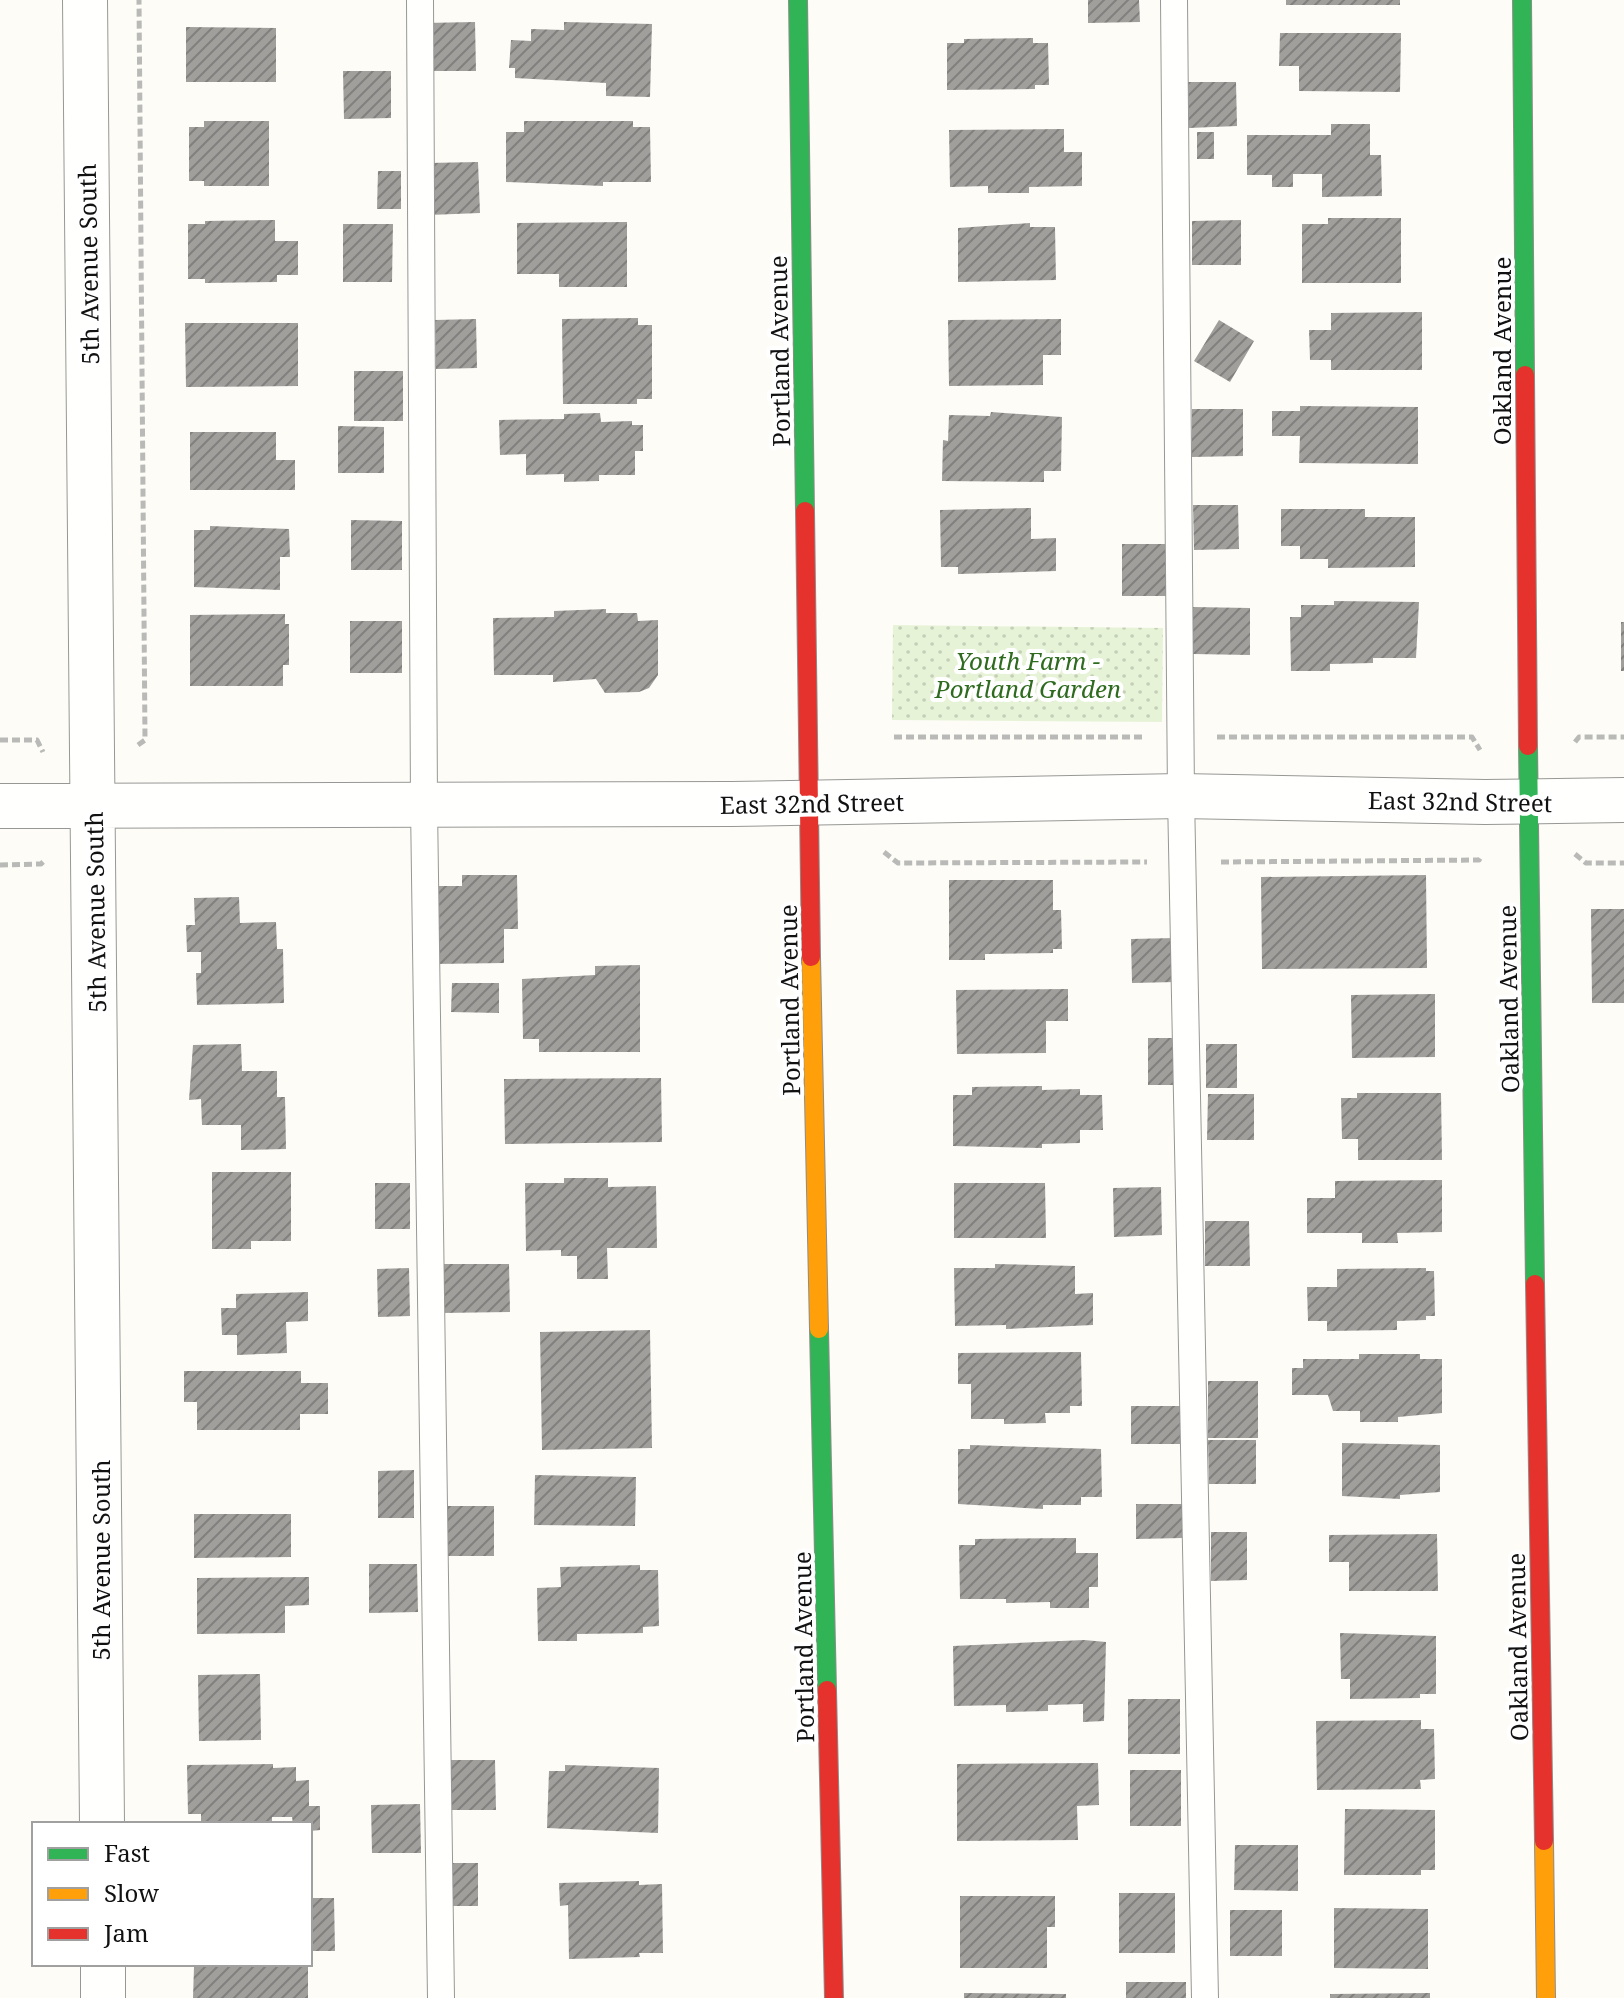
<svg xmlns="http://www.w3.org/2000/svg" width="1624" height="1998" viewBox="0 0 1624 1998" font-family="'Noto Serif',serif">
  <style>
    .grass { fill: url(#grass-dots) }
    .building { fill: url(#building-hatch) }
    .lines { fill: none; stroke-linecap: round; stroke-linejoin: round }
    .lane-casing { stroke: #979795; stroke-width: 28 }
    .street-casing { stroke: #979795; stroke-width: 46 }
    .fast-casing { stroke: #8e8d8b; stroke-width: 20 }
    .slow-casing { stroke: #8e8d8b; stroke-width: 20 }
    .jam-casing { stroke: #8e8d8b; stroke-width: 20 }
    .path { stroke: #b9b9b8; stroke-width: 5; stroke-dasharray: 8 4; stroke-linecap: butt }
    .lane { stroke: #fffffe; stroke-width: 26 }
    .street { stroke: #fffffe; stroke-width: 44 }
    .fast { stroke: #30b455; stroke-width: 18 }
    .slow { stroke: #ff9f0a; stroke-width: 18 }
    .jam { stroke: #e5322d; stroke-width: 18 }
    .labels { text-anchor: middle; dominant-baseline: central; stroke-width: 8; stroke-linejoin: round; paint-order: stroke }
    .street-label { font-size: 24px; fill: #111; stroke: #fff }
    .park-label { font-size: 24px; font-style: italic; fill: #2f6b1f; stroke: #fff }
  </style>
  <defs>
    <pattern id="grass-dots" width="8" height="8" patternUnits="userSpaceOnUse" patternTransform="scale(2)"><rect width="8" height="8" fill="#e7f3d7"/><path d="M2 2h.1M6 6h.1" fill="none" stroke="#c5cfb8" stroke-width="1.8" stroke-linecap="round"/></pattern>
    <pattern id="building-hatch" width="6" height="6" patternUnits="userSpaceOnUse" patternTransform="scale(2)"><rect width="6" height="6" fill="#a19f9c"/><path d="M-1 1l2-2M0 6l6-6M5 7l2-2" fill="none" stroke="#82807e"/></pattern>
  </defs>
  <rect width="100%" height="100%" fill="#fdfcf7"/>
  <!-- grass -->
  <path class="grass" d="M893 625 1163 628 1162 722 892 720Z"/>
  <!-- building -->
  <path class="building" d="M1088 0H1139L1140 22 1088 23Z
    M1286 0H1400V5H1286Z
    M475 22 476 71H424V23Z
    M564 22 652 24 650 97 606 96V83L515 78V68H509L511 40 531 41V29L564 30Z
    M186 27 276 28V82H186Z
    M1280 33H1401L1400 92 1299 91V66H1279Z
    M1033 38V43H1048L1049 85H1035V89L947 90V43H964V39Z
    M343 71H391V118L344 119Z
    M1188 82H1236L1237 126 1189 128Z
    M204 121H269V186H204V181H189V127H204Z
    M524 121H633V127H650L651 182H603V186L506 182V132H524Z
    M1331 124H1370V155H1381L1382 196 1322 197V174H1293V187H1272V175H1247V135H1331Z
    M1064 129V152H1082V186L1029 187V193H988V186L950 187 949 130Z
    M1197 132H1214V159H1197Z
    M478 162 480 213 429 215 428 163Z
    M378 171H401V209H377Z
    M1328 218H1401V283H1302V224H1328Z
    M275 220V241H298V275H277V282L205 283V279H188V224H205V221Z
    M1241 220V265H1192V221Z
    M627 222V287H559V274H517V223Z
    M1030 223V227H1055L1056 280 958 282V228Z
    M343 224H393L392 282H343Z
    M1422 312V370H1331V360H1310L1309 330H1331V313Z
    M638 318V325H652V399H637V404H563L562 319Z
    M476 319 477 368 436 369 435 320Z
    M1061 319V355H1043V385L949 386 948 320Z
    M1219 320 1254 341 1230 382 1194 361Z
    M185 323H298V386L186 387Z
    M354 371H403V421H354Z
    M1300 406 1418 407V464L1299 463 1300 436H1272V411H1300Z
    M1192 409H1243V456L1192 457Z
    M991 412 1062 417 1061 471H1044V482L942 481 943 440 948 441 949 415 990 416Z
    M600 413 601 422 632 421V425H643V451H635V475H599V481L564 482V474L526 475V454L500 455 499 420 564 419V414Z
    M338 426 384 427V473H338Z
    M190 432H276V460H295V490H190Z
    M1193 505H1238L1239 549 1194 550Z
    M1031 508V539L1056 538V571L958 574V567H941L940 510Z
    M1281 509H1365V517H1415V567L1328 568V559H1300V546H1281Z
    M351 520 402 521V570H351Z
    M210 526 289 529 290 557H280V590L194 587V530H210Z
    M1122 544H1167L1168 596H1122Z
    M1334 601 1419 602 1416 658H1373V663L1330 664V671H1291L1290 617H1301V605H1334Z
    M1193 607 1250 608V655L1193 654Z
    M606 609V613H637L638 621 658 620V675L649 688 639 692 605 693 596 679 553 682V675H494L493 618 554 617V611Z
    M285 614V624H289V665H283V686H190V615Z
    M350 621H402V673H350Z
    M1621 622H1624V671H1621Z
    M462 875H517L518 929H504V963L435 964 434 886H462Z
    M1426 875 1427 968 1262 969 1261 877Z
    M949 880H1053V910H1061L1062 949H1053V953L985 954V960H949Z
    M239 897 240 923 276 922 277 949H283L284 1003 197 1005 196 973H201V952H187L186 925H195L194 898Z
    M1591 909H1624V1003H1592Z
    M1175 938 1176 982 1132 983 1131 939Z
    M640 965V1052H539V1039H523L522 979 595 975V966Z
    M452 983H499V1013L451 1012Z
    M1068 989V1021H1046V1053L957 1054 956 990Z
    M1435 994V1057L1352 1058 1351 995Z
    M1148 1038H1177V1085H1148Z
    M241 1044 242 1071H277V1097H285L286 1149 241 1150V1125H202L201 1099 189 1100 193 1045Z
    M1206 1044H1237V1088H1206Z
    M661 1078 662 1142 505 1144 504 1079Z
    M1042 1086V1090L1080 1089V1095H1102L1103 1130H1080V1143L1042 1144V1148L953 1146V1095H972V1087Z
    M1357 1093H1441L1442 1160H1358V1139H1342L1341 1098H1357Z
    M1208 1094H1254V1140H1207Z
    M212 1172H291V1241H251V1249H212Z
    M564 1178H608V1187L656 1186 657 1248H607L608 1279H577V1256H561V1250L526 1251 525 1183H564Z
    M1442 1180V1232L1397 1233 1398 1243H1362V1233H1307V1198H1335V1181Z
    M375 1183H410V1229H375Z
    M954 1183H1045L1046 1238H954Z
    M1161 1187 1162 1235 1114 1237 1113 1188Z
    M1205 1221H1249L1250 1266H1205Z
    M441 1264H509L510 1312 441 1313Z
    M995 1264 1075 1266V1294L1093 1293V1325L1006 1329V1325L955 1326 954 1268H995Z
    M409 1268 410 1316 378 1317 377 1269Z
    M1426 1268V1271H1434L1435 1316H1426V1320L1397 1321V1330L1327 1331V1321H1308L1307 1287H1337V1269Z
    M308 1292V1321L286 1322 287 1353 237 1355V1335H222L221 1308H236V1294Z
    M650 1330 652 1448 542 1450 540 1332Z
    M1081 1352 1082 1406H1070V1413H1045L1046 1423 1004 1424V1419H971V1384H958V1353Z
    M1359 1354H1420V1359H1442V1413L1398 1417V1422H1360V1411H1333L1328 1395H1292V1368H1303V1359H1359Z
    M184 1371H301V1383H328V1414H300V1430H197V1402H184Z
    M1208 1381H1258V1438H1208Z
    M1131 1406H1183V1444H1131Z
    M1208 1440H1256V1484H1209Z
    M1342 1443 1440 1445V1492L1400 1495V1499L1342 1496Z
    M970 1445 1101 1449 1102 1497H1081V1505H1043V1509L958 1504V1449H970Z
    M414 1470V1518H378V1471Z
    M535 1475 636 1477 635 1526 534 1525Z
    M1136 1504H1183V1538L1136 1539Z
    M447 1506H494V1556H447Z
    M194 1514H291V1557L194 1558Z
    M1211 1532H1247V1580L1211 1581Z
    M1437 1534 1438 1591H1349V1562H1329V1535Z
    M1076 1538V1553H1098V1587H1089V1608H1050V1602L1006 1603V1599H960L959 1545H975V1539Z
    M369 1564H417L418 1612 369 1613Z
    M640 1565V1570H658L659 1626 643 1627V1633L577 1634V1641H538L537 1588 561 1587 560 1567Z
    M309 1577V1605L285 1606V1633L197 1634V1578Z
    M1340 1633 1436 1636V1694H1420V1698L1350 1699V1679H1341Z
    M1084 1640 1106 1642 1104 1721 1083 1722V1704L1048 1705V1711L1006 1712V1705L954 1706 953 1646Z
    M260 1674 261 1740 199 1741 198 1675Z
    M1128 1699H1180V1754H1128Z
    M1421 1720V1729H1434L1435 1779 1420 1780 1421 1789 1317 1790 1316 1721Z
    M448 1760H495L496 1810H448Z
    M1098 1763 1099 1805 1077 1806 1078 1840 957 1841V1764Z
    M273 1764V1768L296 1767V1781L309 1780V1806H320V1830L310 1831V1824H293L292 1817H272V1824H201V1814H188L187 1765Z
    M565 1765 659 1768 658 1833 547 1828 549 1771H565Z
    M1130 1770H1181V1826H1130Z
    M420 1804 421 1853H372L371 1805Z
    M1345 1809 1435 1810V1870H1421V1875H1344Z
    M1235 1845H1298V1891L1234 1890Z
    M447 1863H478V1906H448Z
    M639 1881V1885L662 1884 663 1953H639L640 1957 569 1959 568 1905 560 1906 559 1883Z
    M1119 1893H1175V1953H1119Z
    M960 1896H1055V1927H1047V1968H960Z
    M310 1898H334L335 1951H310Z
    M1334 1908 1428 1909V1969L1334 1968Z
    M1230 1910H1282V1956H1230Z
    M208 1964H308V1998H193L194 1967Z
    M1126 1982H1186V1998H1126Z
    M964 1993 1066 1994V1998H964Z
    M1430 1993V1998H1330V1994Z"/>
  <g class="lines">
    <!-- lane casing -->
    <g class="lane-casing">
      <path id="lane" d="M420 0 424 806 441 1998
        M1174 0 1181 796 1205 1998"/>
    </g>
    <!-- street casing -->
    <g class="street-casing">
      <path id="street" d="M85 0 102 1824
        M0 806 732 804 1181 796 1485 802 1624 800
        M103 1964V1998"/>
    </g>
    <!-- fast casing -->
    <g class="fast-casing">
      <path id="fast" d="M798 0 805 511
        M1522 0 1525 375
        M1528 746 1535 1284
        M819 1329 827 1690"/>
    </g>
    <!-- slow casing -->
    <g class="slow-casing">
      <path id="slow" d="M811 957 819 1329
        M1544 1841 1546 1998"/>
    </g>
    <!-- jam casing -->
    <g class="jam-casing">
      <path id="jam" d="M1525 375 1528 746
        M805 511 811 957
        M1535 1284 1544 1841
        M827 1690 834 1998"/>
    </g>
    <!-- path -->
    <path class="path" d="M894 737H1143
      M1217 737H1472L1480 750
      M0 740H37L43 752
      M1575 742 1579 737H1624
      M138 745 145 740 139 0
      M884 852 898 863 1147 862
      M1575 854 1586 863H1624
      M1221 862 1479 860 1481 857
      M0 865 41 864 45 860"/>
    <!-- lane -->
    <use href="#lane" class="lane"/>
    <!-- street -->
    <use href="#street" class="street"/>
    <!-- fast -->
    <use href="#fast" class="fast"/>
    <!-- slow -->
    <use href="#slow" class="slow"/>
    <!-- jam -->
    <use href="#jam" class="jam"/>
  </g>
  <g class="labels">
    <!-- street labels -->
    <g class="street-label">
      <text transform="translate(88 264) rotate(-91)">5th Avenue South</text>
      <text transform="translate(779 351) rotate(-91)">Portland Avenue</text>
      <text transform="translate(1501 351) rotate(-90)">Oakland Avenue</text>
      <text transform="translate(1460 801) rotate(1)">East 32nd Street</text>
      <text transform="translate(812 803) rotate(-1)">East 32nd Street</text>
      <text transform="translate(95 912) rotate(-91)">5th Avenue South</text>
      <text transform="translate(1508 999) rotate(-91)">Oakland Avenue</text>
      <text transform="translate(789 1000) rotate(-91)">Portland Avenue</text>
      <text transform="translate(100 1560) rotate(-90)">5th Avenue South</text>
      <text transform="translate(803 1647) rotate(-91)">Portland Avenue</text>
      <text transform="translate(1517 1647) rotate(-91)">Oakland Avenue</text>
    </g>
    <!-- park labels -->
    <g class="park-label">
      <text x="1028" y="660">Youth Farm -<tspan x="1028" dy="28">Portland Garden</tspan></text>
    </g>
  </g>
  <!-- legend -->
  <rect x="32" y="1822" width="280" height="144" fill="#ffffff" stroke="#a0a0a0" stroke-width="2"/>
  <rect x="48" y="1848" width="40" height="12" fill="#30b455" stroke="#a0a0a0" stroke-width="2"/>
  <text x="104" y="1862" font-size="24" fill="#111111">Fast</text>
  <rect x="48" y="1888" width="40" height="12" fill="#ff9f0a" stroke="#a0a0a0" stroke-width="2"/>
  <text x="104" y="1902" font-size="24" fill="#111111">Slow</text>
  <rect x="48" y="1928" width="40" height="12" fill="#e5322d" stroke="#a0a0a0" stroke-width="2"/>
  <text x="104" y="1942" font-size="24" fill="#111111">Jam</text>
</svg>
